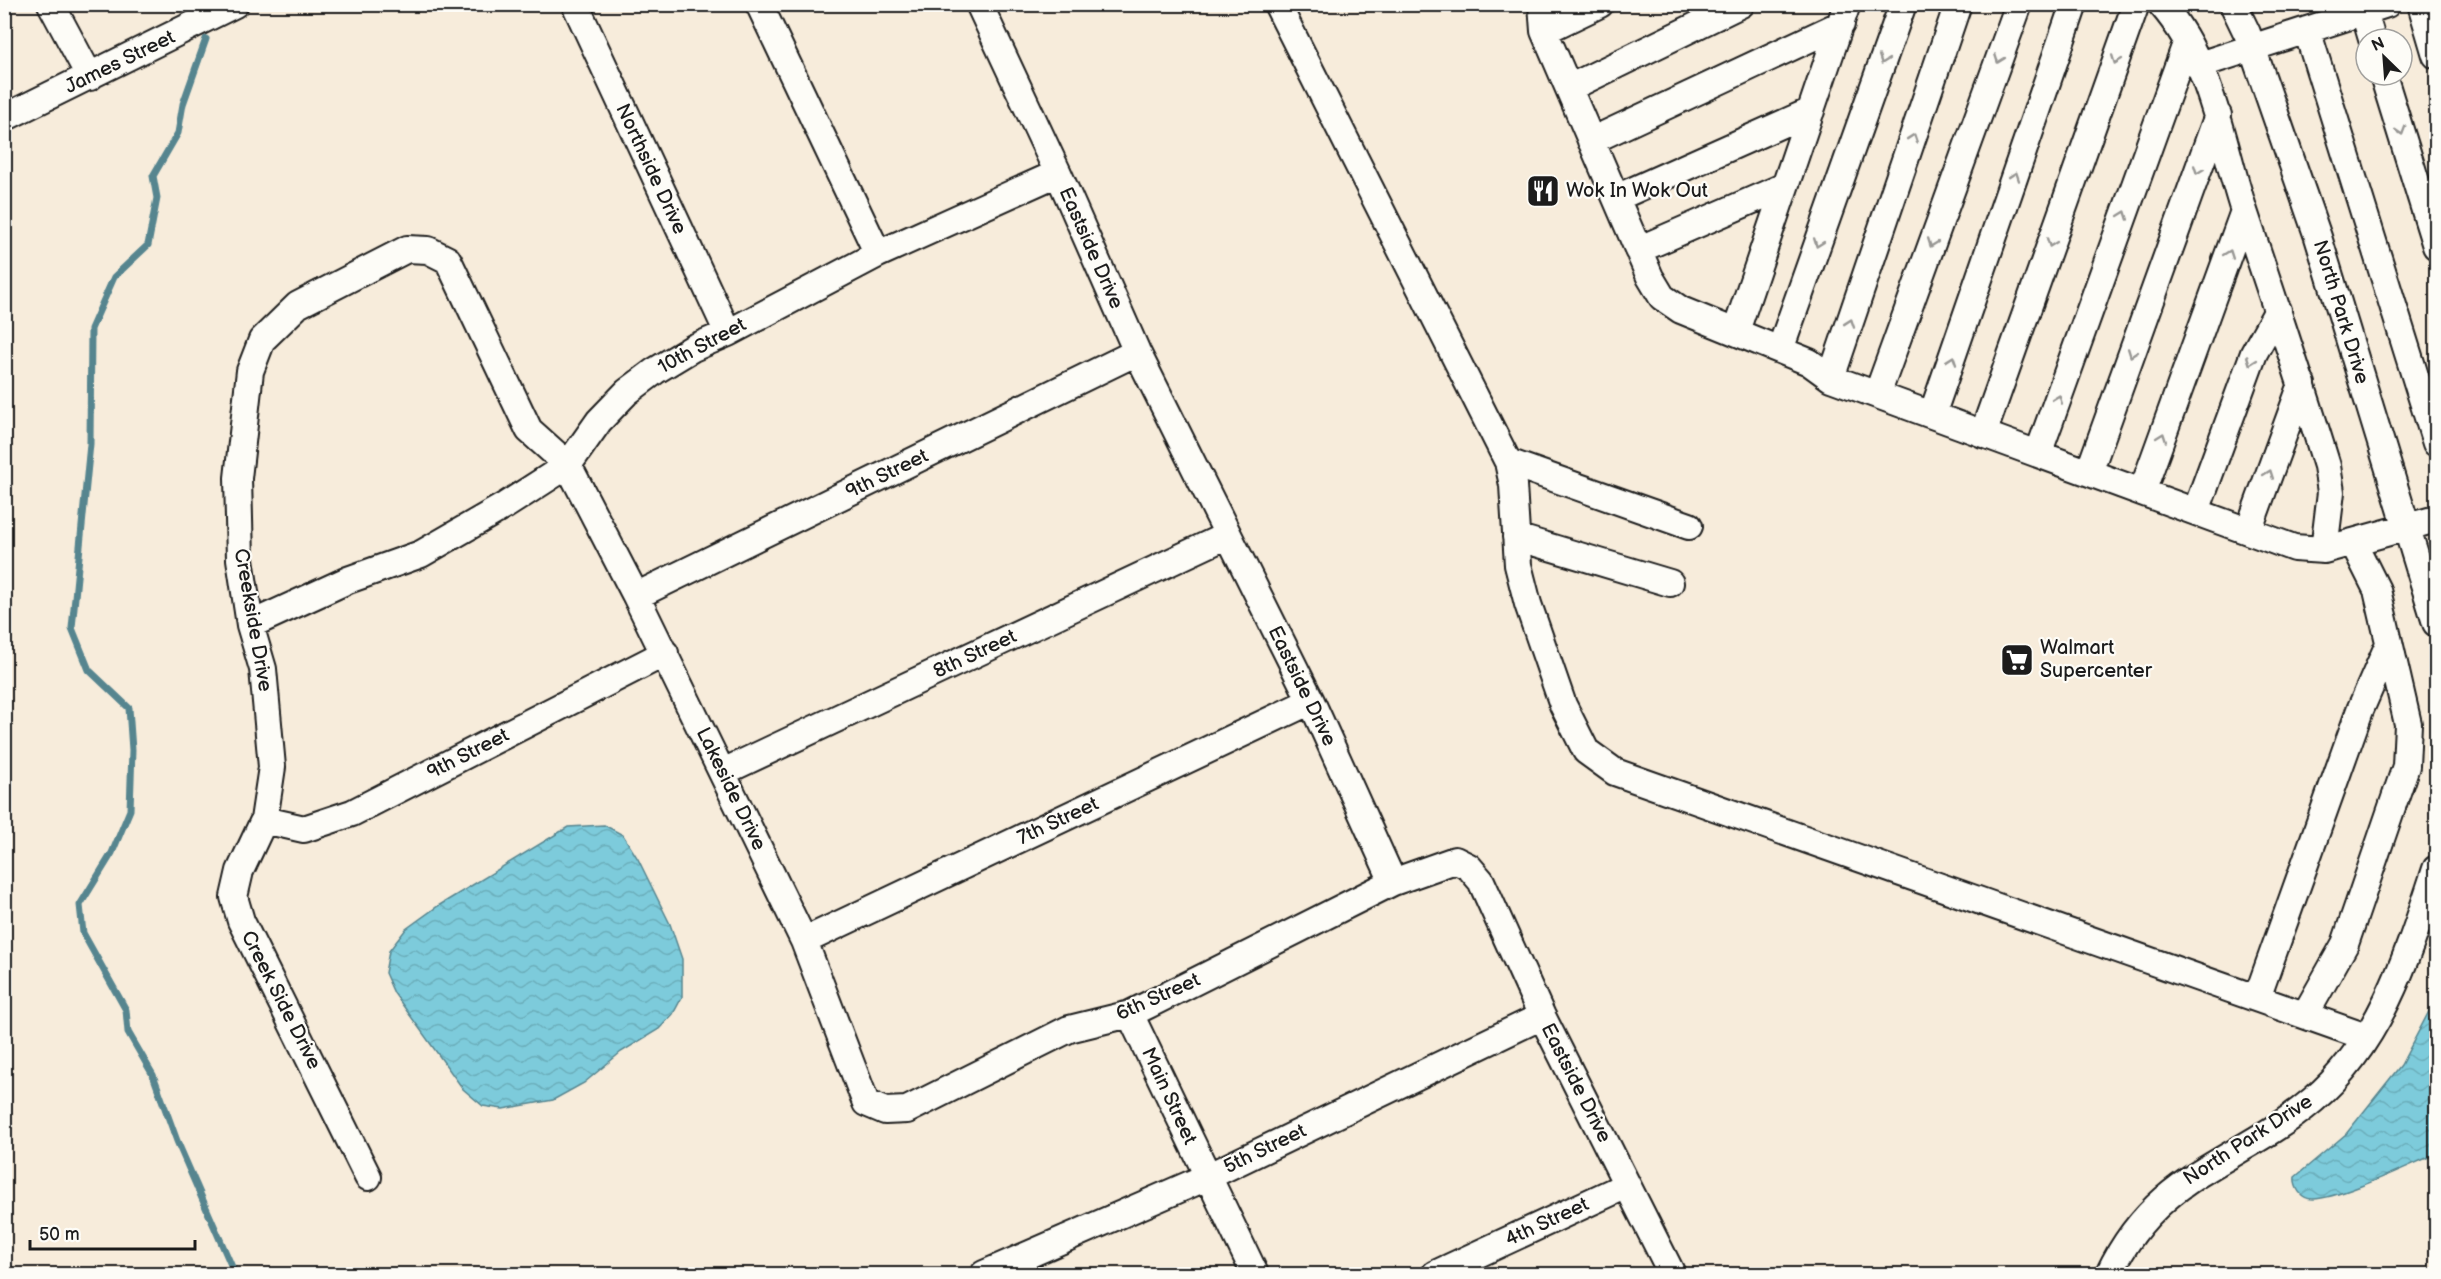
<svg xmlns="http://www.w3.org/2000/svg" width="2441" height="1279" viewBox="0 0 2441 1279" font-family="'Balsamiq Sans',sans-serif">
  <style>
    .water { fill: url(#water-waves); stroke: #56858f; stroke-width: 1.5 }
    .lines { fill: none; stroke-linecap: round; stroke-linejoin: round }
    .stream { stroke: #56858f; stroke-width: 7 }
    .minor-casing { stroke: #1c1c1c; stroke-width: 30 }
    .minor { stroke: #fdfcf7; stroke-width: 26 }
    .oneway { stroke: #989794 }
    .labels { text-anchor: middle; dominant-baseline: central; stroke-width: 4.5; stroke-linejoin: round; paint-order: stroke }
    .street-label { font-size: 20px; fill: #1c1c1c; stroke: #fdfcf7 }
    .poi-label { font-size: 20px; fill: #1c1c1c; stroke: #fdfcf7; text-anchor: start }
  </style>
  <defs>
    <pattern id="water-waves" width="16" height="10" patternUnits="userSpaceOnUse" patternTransform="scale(1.5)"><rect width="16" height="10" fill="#7dcbdb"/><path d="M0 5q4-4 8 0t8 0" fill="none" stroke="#6baebb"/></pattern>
  </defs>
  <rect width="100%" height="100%" fill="#f7ecdb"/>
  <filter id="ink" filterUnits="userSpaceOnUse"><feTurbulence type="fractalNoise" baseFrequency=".0167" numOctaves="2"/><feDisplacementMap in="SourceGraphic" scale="12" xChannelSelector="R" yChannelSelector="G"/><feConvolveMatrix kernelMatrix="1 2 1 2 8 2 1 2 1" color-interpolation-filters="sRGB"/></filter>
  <g filter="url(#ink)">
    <!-- water -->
    <path class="water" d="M604 825 623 835 638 859 670 924 682 959V997L673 1014 659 1029 621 1052 584 1083 553 1100 503 1109 483 1106 463 1089 394 993 385 973 389 951 406 929 438 906 568 827Z
      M2436 998V1154C2407 1166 2342 1198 2313 1199 2301 1199 2294 1188 2295 1177L2346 1134 2401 1065Z"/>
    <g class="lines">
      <!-- stream -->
      <path class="stream" d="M206 39 183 104 178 133 153 176 157 198 148 245 114 277 91 329 90 444 72 628 89 670 129 708 132 750 130 810 112 853 80 905 83 933 126 1010 128 1032 153 1075 177 1141 235 1274"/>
      <!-- minor casing -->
      <g class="minor-casing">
        <path id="minor" d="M51 4 90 77
          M575 4 728 333
          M759 4 878 254
          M979 4 1058 173 1137 352 1311 701 1393 882
          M1277 4 1508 462 1513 485 1518 565 1528 604 1563 705 1586 751 1615 772 2366 1037
          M1542 4 1544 31 1650 277 1662 297 1681 310 1809 362 1831 378 2294 548 2324 550 2436 519
          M2161 4C2213 63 2221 142 2245 214 2273 298 2301 381 2327 466L2331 492 2324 550
          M2233 4 2247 33 2318 237 2436 623
          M2421 4 2436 55
          M2364 12 2372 39
          M2307 30 2436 443
          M1544 31 1600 4
          M2199 65 2387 4
          M2383 75 2436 246
          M1569 88 1741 4
          M4 118 235 4
          M1591 141 1841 24
          M1616 198 1811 111
          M1638 250 1785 186
          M1736 331 1847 4
          M1780 350 1903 4
          M1831 378 1958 4
          M1877 395 2019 4
          M1932 415 2074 4
          M1983 434 2136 4
          M2038 454 2187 41
          M1508 462 1689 526
          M2089 472 2218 115
          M2142 492 2244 211
          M2196 511 2254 353 2278 310
          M2249 529 2302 384
          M1516 537 1670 583
          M636 596 1137 352
          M250 625 348 580 421 554 506 505 568 465 599 421 627 392 655 371 693 348 728 333 878 254 1058 173
          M723 772 1228 535
          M264 820 304 829 352 813 665 653
          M804 941 1311 701
          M2257 998 2360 710 2388 646
          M1130 1014 1255 1274
          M2305 1015 2345 944 2406 766 2408 724 2377 590 2353 542
          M368 1177 241 921 234 897 240 871 264 820 272 767 263 669 250 625 240 559 238 478 250 371 262 340 298 305 407 249 428 250 448 260 529 430 568 465 636 596 804 941 866 1103 885 1111 907 1110 1069 1029 1130 1014 1393 882 1455 860 1469 867 1481 881 1542 1016 1672 1274
          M984 1274 1207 1177 1542 1016
          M1435 1274 1627 1185
          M2109 1274C2157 1172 2236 1165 2313 1100 2382 1042 2409 951 2436 869"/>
      </g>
      <!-- minor -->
      <use href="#minor" class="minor"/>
    </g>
    <!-- one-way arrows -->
    <defs><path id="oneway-chevron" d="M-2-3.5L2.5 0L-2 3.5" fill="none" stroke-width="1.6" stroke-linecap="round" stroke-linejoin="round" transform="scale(1.5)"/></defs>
    <g class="oneway">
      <use href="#oneway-chevron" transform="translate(1999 59) rotate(110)"/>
      <use href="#oneway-chevron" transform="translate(1883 60) rotate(110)"/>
      <use href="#oneway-chevron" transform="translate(2116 60) rotate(110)"/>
      <use href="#oneway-chevron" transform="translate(2401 131) rotate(73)"/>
      <use href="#oneway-chevron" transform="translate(1913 138) rotate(-71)"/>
      <use href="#oneway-chevron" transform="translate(2198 170) rotate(110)"/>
      <use href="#oneway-chevron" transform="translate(2015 176) rotate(-71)"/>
      <use href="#oneway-chevron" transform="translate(2124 215) rotate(-70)"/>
      <use href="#oneway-chevron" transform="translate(1818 243) rotate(110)"/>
      <use href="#oneway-chevron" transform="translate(1932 243) rotate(110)"/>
      <use href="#oneway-chevron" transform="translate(2051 243) rotate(110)"/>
      <use href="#oneway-chevron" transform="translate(2229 254) rotate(-70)"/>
      <use href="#oneway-chevron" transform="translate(1850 323) rotate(-71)"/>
      <use href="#oneway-chevron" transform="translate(2132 353) rotate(110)"/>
      <use href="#oneway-chevron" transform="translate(1952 360) rotate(-71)"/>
      <use href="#oneway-chevron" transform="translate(2251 361) rotate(110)"/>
      <use href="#oneway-chevron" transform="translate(2058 399) rotate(-70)"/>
      <use href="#oneway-chevron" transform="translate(2162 437) rotate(-70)"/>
      <use href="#oneway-chevron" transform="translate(2269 474) rotate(-70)"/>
    </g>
  </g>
  <!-- icons -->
  <defs>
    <g id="restaurant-square" transform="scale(1.725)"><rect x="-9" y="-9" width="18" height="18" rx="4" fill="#1c1c1c" stroke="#fdfcf7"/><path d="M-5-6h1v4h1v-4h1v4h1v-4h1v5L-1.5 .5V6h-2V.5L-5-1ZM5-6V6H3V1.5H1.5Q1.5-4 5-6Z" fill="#fff"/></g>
    <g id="supermarket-square" transform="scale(1.725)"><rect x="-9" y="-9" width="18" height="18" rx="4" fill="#1c1c1c" stroke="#fdfcf7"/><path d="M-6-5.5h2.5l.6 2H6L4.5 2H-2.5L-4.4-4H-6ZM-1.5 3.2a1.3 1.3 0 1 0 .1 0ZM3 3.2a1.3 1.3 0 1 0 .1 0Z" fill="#fff"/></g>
  </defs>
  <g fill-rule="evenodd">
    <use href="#restaurant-square" x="1543" y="191"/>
    <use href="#supermarket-square" x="2017" y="660"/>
  </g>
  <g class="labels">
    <!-- street labels -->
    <g class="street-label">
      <text transform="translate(120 62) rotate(-26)">James Street</text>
      <text transform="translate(651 169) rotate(65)">Northside Drive</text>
      <text transform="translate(1091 248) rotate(66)">Eastside Drive</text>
      <text transform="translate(2341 312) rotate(73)">North Park Drive</text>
      <text transform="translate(702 346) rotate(-28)">10th Street</text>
      <text transform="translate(887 474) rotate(-26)">9th Street</text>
      <text transform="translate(253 620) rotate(80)">Creekside Drive</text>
      <text transform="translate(975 654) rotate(-25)">8th Street</text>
      <text transform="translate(1302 686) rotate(64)">Eastside Drive</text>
      <text transform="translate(468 754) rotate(-27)">9th Street</text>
      <text transform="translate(731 789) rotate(64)">Lakeside Drive</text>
      <text transform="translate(1058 821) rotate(-25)">7th Street</text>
      <text transform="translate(1158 997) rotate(-24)">6th Street</text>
      <text transform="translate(281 1000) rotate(63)">Creek Side Drive</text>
      <text transform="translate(1576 1083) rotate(63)">Eastside Drive</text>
      <text transform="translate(1169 1096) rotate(65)">Main Street</text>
      <text transform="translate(2248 1140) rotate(-33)">North Park Drive</text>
      <text transform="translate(1265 1149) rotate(-26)">5th Street</text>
      <text transform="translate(1547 1222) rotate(-25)">4th Street</text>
    </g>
    <!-- poi labels -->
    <g class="poi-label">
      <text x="1566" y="191">Wok In Wok Out</text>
      <text x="2040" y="648">Walmart<tspan x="2040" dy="23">Supercenter</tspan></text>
    </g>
  </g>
  <!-- margin -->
  <rect width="2441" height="1279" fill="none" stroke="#fdfcf7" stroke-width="24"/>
  <rect x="12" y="12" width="2417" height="1255" fill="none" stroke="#1c1c1c" stroke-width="2" filter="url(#ink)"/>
  <!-- north arrow -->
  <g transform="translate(2384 57) rotate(335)"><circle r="28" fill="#fdfcf7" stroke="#a3a29f" stroke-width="1.5"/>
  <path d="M0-4.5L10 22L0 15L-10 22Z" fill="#1c1c1c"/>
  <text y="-9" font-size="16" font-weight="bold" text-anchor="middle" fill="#1c1c1c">N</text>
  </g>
  <!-- scale -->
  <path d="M30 1240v9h165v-9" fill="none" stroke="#1c1c1c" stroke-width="3"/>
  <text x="39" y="1240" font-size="18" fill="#1c1c1c" stroke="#fdfcf7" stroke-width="4.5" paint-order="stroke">50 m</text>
</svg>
